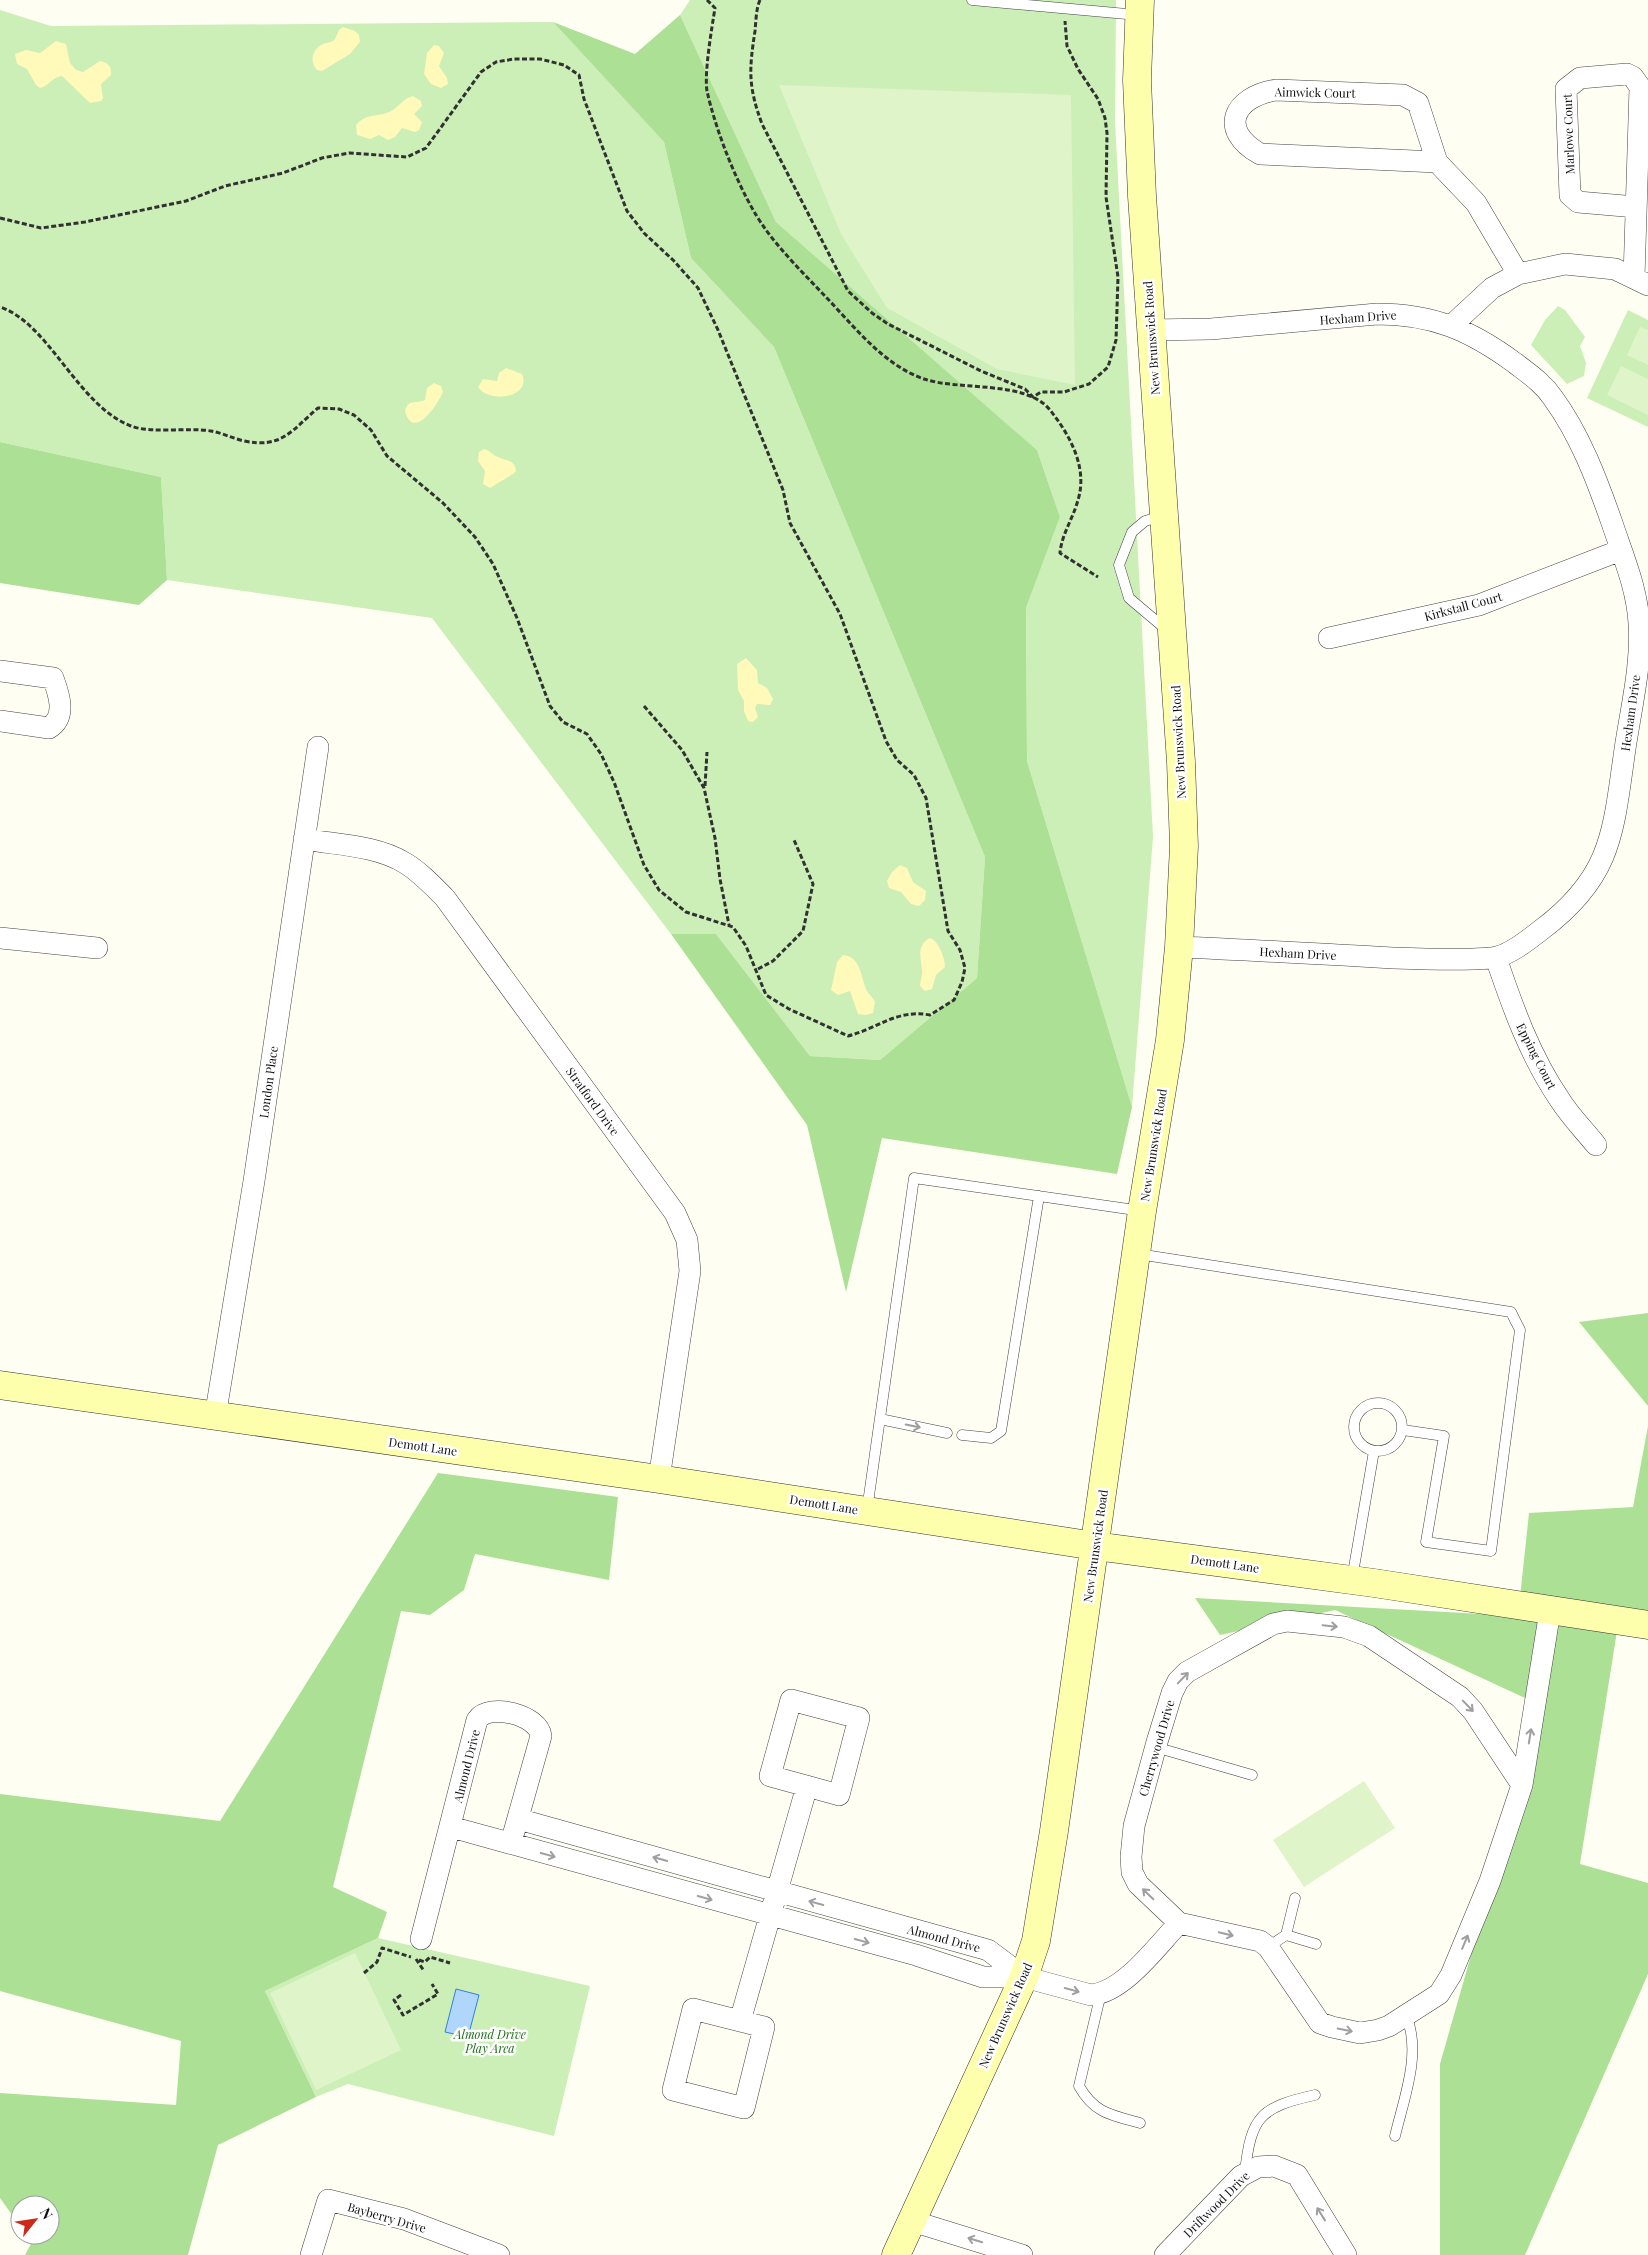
<svg xmlns="http://www.w3.org/2000/svg" width="1648" height="2255" viewBox="0 0 1648 2255" font-family="'Playfair Display',serif">
  <style>
    .green { fill: #cceeb7 }
    .forest { fill: #ace094 }
    .sand { fill: #fff9ba }
    .pitch { fill: #e0f4c9 }
    .water { fill: #b1d6fc; stroke: #3180da }
    .lines { fill: none; stroke-linecap: round; stroke-linejoin: round }
    .lane-casing { stroke: #424242; stroke-width: 11 }
    .street-casing { stroke: #424242; stroke-width: 22 }
    .secondary-casing { stroke: #313131; stroke-width: 29 }
    .path { stroke: #313131; stroke-width: 3; stroke-dasharray: 5 2.5; stroke-linecap: butt }
    .lane { stroke: #fff; stroke-width: 10 }
    .street { stroke: #fff; stroke-width: 21 }
    .secondary { stroke: #fdffad; stroke-width: 28 }
    .oneway { stroke: #9f9f9f }
    .labels { text-anchor: middle; dominant-baseline: central; stroke-width: 5; stroke-linejoin: round; paint-order: stroke }
    .street-label { font-size: 12px; fill: #0f0f0f; stroke: #fff }
    .park-label { font-size: 12px; font-style: italic; fill: #1f6e18; stroke: #fff }
  </style>
  <rect width="100%" height="100%" fill="#fffef2"/>
  <!-- green -->
  <path class="green" d="M690 0H1116L1115 122 1153 837 1132 1107 1027 761 1026 608 1060 517 1037 450 776 222 680 15Z
    M0 10 51 26 553 22 664 142 691 258 774 347 985 857 977 978 880 1060 810 1056 716 934H671L432 618 167 580 161 477 0 442Z
    M1558 306 1565 310 1585 337 1580 346 1586 363 1584 376 1567 384 1531 345 1545 320Z
    M1628 310 1648 320V427L1587 398Z
    M378 1938 590 1986 554 2136 348 2084 316 2097 265 1991Z"/>
  <!-- forest -->
  <path class="forest" d="M680 15 776 222 1037 450 1060 517 1026 608 1027 761 1132 1107 1117 1174 882 1138 846 1292 807 1125 671 934H716L810 1056 880 1060 977 978 985 857 774 347 691 258 664 142 553 22 635 54Z
    M0 442 161 477 167 580 139 605 0 583Z
    M1648 1313V1406L1579 1322Z
    M1648 1426V1635L1617 1631 1580 1864 1648 1883V1974L1525 2255H1440V2064L1542 1706 1335 1610 1220 1635 1195 1598 1518 1616 1529 1513 1633 1507Z
    M438 1473 618 1497 609 1580 475 1554 464 1590 430 1615 401 1611 333 1887 387 1912 378 1938 265 1991 316 2097 218 2145 188 2255H25L32 2242 27 2235H50V2205H20V2226L0 2198V2093L176 2105 181 2041 0 1991V1794L220 1821Z"/>
  <!-- sand -->
  <path class="sand" d="M343 27 355 31 359 35 360 42 350 54 322 71 317 70C309 62 312 49 323 44 327 42 331 43 334 40 338 35 337 30 343 27Z
    M56 41 66 44 70 63 76 70 83 72 100 61C108 63 112 66 111 75L101 84 103 98 101 101 90 103 62 76C52 77 50 85 40 88L36 85 27 69 17 64 15 54 26 50 40 53Z
    M434 45 439 46 444 53 439 66 447 78 448 84 441 88 431 84 424 74 427 53Z
    M413 96 421 101 422 106 414 114 422 122 419 130 415 132 402 128 395 137 388 140 379 135 370 139 357 135 356 125C367 112 380 118 393 110 400 105 404 98 413 96Z
    M506 368 522 374C532 398 489 404 478 387L483 379 497 381 499 373Z
    M434 383 441 386 443 392C437 406 413 441 405 411 408 399 415 404 425 400L427 388Z
    M484 449C490 450 492 455 498 457 507 462 514 458 516 471L513 474 490 488 483 484 485 471 478 461 479 452Z
    M746 658 757 670 758 683 767 688 773 699 770 705 757 704 755 708 758 717 753 722 748 721 744 711V701L738 690 737 664Z
    M900 865 907 868 913 882 926 891 925 900 919 906 911 904 901 892 889 888 887 881 892 872Z
    M930 938C939 941 945 958 945 967L936 975 932 989 925 991 920 986C920 980 923 975 922 970 921 958 916 945 930 938Z
    M843 955C860 956 861 976 866 989 868 994 873 997 875 1002L873 1013 866 1015 858 1014 850 991 838 995 831 990 837 962Z"/>
  <!-- pitch -->
  <path class="pitch" d="M779 85 1071 95 1075 385 997 369 887 308 841 234Z
    M1640 327 1648 330V365L1627 355Z
    M1621 366 1648 379V415L1607 395Z
    M1364 1781 1395 1828 1304 1887 1273 1840Z
    M355 1953 401 2050 316 2090 270 1993Z"/>
  <!-- water -->
  <path class="water" d="M456 1989 479 1995 468 2037 445 2032Z"/>
  <g class="lines">
    <!-- lane casing -->
    <g class="lane-casing">
      <path id="lane" d="M972 0 1138 15
        M1162 516 1145 521 1132 532 1119 565 1129 598 1168 631
        M1138 1254 1511 1312 1520 1330 1491 1551 1426 1542 1444 1436 1403 1430
        M1354 1427a24 24 0 1 1 48 0a24 24 0 1 1-48 0Z
        M880 1419 947 1433
        M962 1435 991 1438 1001 1431 1039 1196
        M867 1510 914 1178 1142 1211
        M1352 1579 1374 1451
        M1155 1747 1252 1775
        M1286 1935 1316 1944
        M1268 1947 1286 1935 1295 1898
        M1101 1993 1079 2086C1094 2113 1111 2115 1140 2123
        M1395 2136C1404 2098 1422 2053 1406 2015
        M1245 2172C1251 2117 1260 2107 1315 2095"/>
    </g>
    <!-- street casing -->
    <g class="street-casing">
      <path id="street" d="M1437 162 1418 103 1403 95 1276 90C1233 97 1218 130 1260 154L1437 162 1476 203 1518 274
        M1634 278 1640 87 1633 77 1627 74 1580 78 1566 89 1570 195 1578 202 1636 207
        M1451 326 1492 288 1518 274 1565 264 1615 269 1648 285
        M1150 330 1211 329 1377 314C1433 314 1470 330 1515 363 1529 374 1543 383 1553 398 1580 435 1597 480 1612 523 1623 556 1637 588 1639 623 1642 664 1631 708 1625 749 1613 832 1613 876 1541 930 1528 940 1512 953 1497 957 1490 959 1481 958 1474 959 1447 960 1420 959 1393 958 1322 954 1251 950 1179 947
        M1329 638 1479 605 1621 550
        M0 671 53 678C59 694 67 717 49 728L0 721
        M304 839C336 845 376 845 405 863 420 872 432 885 445 898L675 1213 687 1240 690 1271 659 1479
        M0 938 97 948
        M1496 958C1513 1008 1530 1056 1560 1100 1570 1116 1584 1130 1596 1145
        M215 1417 254 1181 318 747
        M791 1700 859 1718 839 1795 770 1776Z
        M1522 1785 1473 1711 1460 1697 1369 1636 1344 1627 1287 1621 1273 1624 1187 1672 1178 1681 1172 1693 1157 1742 1134 1826 1131 1857 1132 1872 1138 1884 1179 1923 1260 1941 1268 1947 1320 2023 1332 2027 1360 2033 1378 2030 1389 2026 1439 1994 1451 1975 1490 1881 1522 1785 1550 1611
        M518 1819 988 1950 1024 1977
        M451 1827 916 1955 983 1977H1024L1091 1995C1124 1992 1157 1946 1179 1923
        M421 1939 477 1720C489 1702 539 1715 541 1736L514 1832
        M693 2009 764 2027 744 2108 673 2090Z
        M740 2021 807 1786
        M912 2221 1022 2255
        M311 2255 328 2200 404 2219 499 2255
        M1165 2255 1241 2176 1258 2167 1274 2166 1297 2175 1346 2255"/>
    </g>
    <!-- secondary casing -->
    <g class="secondary-casing">
      <path id="secondary" d="M0 1385 659 1479 1095 1546 1374 1583 1648 1625
        M896 2255 1024 1977 1036 1941 1054 1831 1142 1211 1170 1040 1179 947 1184 846 1181 762 1142 196 1137 80 1140 0"/>
    </g>
    <!-- path -->
    <path class="path" d="M707 0 715 8C712 27 704 73 707 91 716 132 741 196 766 230 783 253 804 274 824 295 853 325 883 365 924 379 960 391 1026 380 1050 410 1070 435 1088 468 1078 500 1073 519 1062 533 1060 553L1098 577
      M760 0C756 9 756 21 755 31 749 70 748 86 762 124L848 291 872 313 888 324 981 371 1025 389 1033 397 1041 392H1064L1089 384 1108 367 1116 340 1118 277 1106 197 1107 133 1105 118 1098 99 1078 69 1067 46 1065 21
      M0 218 41 228 85 222 186 201 225 186 283 173 322 158 349 153 407 157 426 148 481 72 496 62 514 59H540L564 65 579 75 584 99 627 211 644 233 674 261 698 288 718 330 783 490 790 523 840 614 886 741 897 760 914 775 926 798 948 931 960 950 965 968 962 982 954 1000 930 1015C896 1009 879 1028 848 1036L789 1009 766 995 746 946 733 927 686 912 659 890 644 865 614 782 601 754 587 734 563 722 550 706 517 618 493 564 475 537 443 503 387 456 371 430 354 415 339 409 318 408C292 430 282 449 244 441 232 438 222 433 211 431 187 427 152 434 131 426 78 406 49 323 0 307
      M644 706 682 750 704 788 715 838 720 879 729 925
      M705 786 707 752
      M758 969 773 961 803 931 813 884 794 840
      M416 1959 424 1971
      M419 1960 425 1962 430 1957 450 1963
      M364 1973 377 1962 382 1948 411 1957
      M401 1995 394 2000 403 2015 438 1994 432 1984"/>
    <!-- lane -->
    <use href="#lane" class="lane"/>
    <!-- street -->
    <use href="#street" class="street"/>
    <!-- secondary -->
    <use href="#secondary" class="secondary"/>
  </g>
  <!-- one-way arrows -->
  <defs><path id="oneway-shaft" d="M-6 0H5M1.5-3L5.5 0L1.5 3" fill="none" stroke-width="1.6" stroke-linecap="round" stroke-linejoin="round" transform="scale(1.25)"/></defs>
  <g class="oneway">
    <use href="#oneway-shaft" transform="translate(913 1426) rotate(12)"/>
    <use href="#oneway-shaft" transform="translate(1330 1626) rotate(6)"/>
    <use href="#oneway-shaft" transform="translate(1183 1678) rotate(-46)"/>
    <use href="#oneway-shaft" transform="translate(1468 1706) rotate(46)"/>
    <use href="#oneway-shaft" transform="translate(1530 1736) rotate(-81)"/>
    <use href="#oneway-shaft" transform="translate(548 1855) rotate(15)"/>
    <use href="#oneway-shaft" transform="translate(660 1859) rotate(-164)"/>
    <use href="#oneway-shaft" transform="translate(1148 1894) rotate(-136)"/>
    <use href="#oneway-shaft" transform="translate(705 1898) rotate(15)"/>
    <use href="#oneway-shaft" transform="translate(816 1903) rotate(-165)"/>
    <use href="#oneway-shaft" transform="translate(1226 1934) rotate(13)"/>
    <use href="#oneway-shaft" transform="translate(862 1941) rotate(15)"/>
    <use href="#oneway-shaft" transform="translate(1465 1942) rotate(-67)"/>
    <use href="#oneway-shaft" transform="translate(1072 1990) rotate(15)"/>
    <use href="#oneway-shaft" transform="translate(1345 2030) rotate(11)"/>
    <use href="#oneway-shaft" transform="translate(1321 2214) rotate(-122)"/>
    <use href="#oneway-shaft" transform="translate(975 2240) rotate(-163)"/>
  </g>
  <g class="labels">
    <!-- street labels -->
    <g class="street-label">
      <text transform="translate(1315 92) rotate(1)">Aimwick Court</text>
      <text transform="translate(1568 134) rotate(-92)">Marlowe Court</text>
      <text transform="translate(1358 317) rotate(-4)">Hexham Drive</text>
      <text transform="translate(1151 338) rotate(-94)">New Brunswick Road</text>
      <text transform="translate(1463 606) rotate(-15)">Kirkstall Court</text>
      <text transform="translate(1630 713) rotate(-82)">Hexham Drive</text>
      <text transform="translate(1178 742) rotate(-93)">New Brunswick Road</text>
      <text transform="translate(1298 953) rotate(3)">Hexham Drive</text>
      <text transform="translate(1537 1056) rotate(63)">Epping Court</text>
      <text transform="translate(268 1082) rotate(-82)">London Place</text>
      <text transform="translate(593 1101) rotate(54)">Stratford Drive</text>
      <text transform="translate(1153 1145) rotate(-81)">New Brunswick Road</text>
      <text transform="translate(423 1446) rotate(8)">Demott Lane</text>
      <text transform="translate(824 1504) rotate(9)">Demott Lane</text>
      <text transform="translate(1095 1546) rotate(-82)">New Brunswick Road</text>
      <text transform="translate(1225 1563) rotate(8)">Demott Lane</text>
      <text transform="translate(1156 1748) rotate(-74)">Cherrywood Drive</text>
      <text transform="translate(466 1766) rotate(-76)">Almond Drive</text>
      <text transform="translate(944 1938) rotate(15)">Almond Drive</text>
      <text transform="translate(1005 2015) rotate(-66)">New Brunswick Road</text>
      <text transform="translate(1216 2204) rotate(-45)">Driftwood Drive</text>
      <text transform="translate(387 2217) rotate(16)">Bayberry Drive</text>
    </g>
    <!-- park labels -->
    <g class="park-label">
      <text x="490" y="2034">Almond Drive<tspan x="490" dy="14">Play Area</tspan></text>
    </g>
  </g>
  <!-- north arrow -->
  <g transform="translate(35 2220) rotate(60)"><circle r="24" fill="#ffffff" stroke="#9f9f9f"/>
  <path d="M0-4L9 19L0 12L-9 19Z" fill="#cd2819"/>
  <text y="-8" font-size="14" font-weight="bold" text-anchor="middle" fill="#0f0f0f">N</text>
  </g>
</svg>
